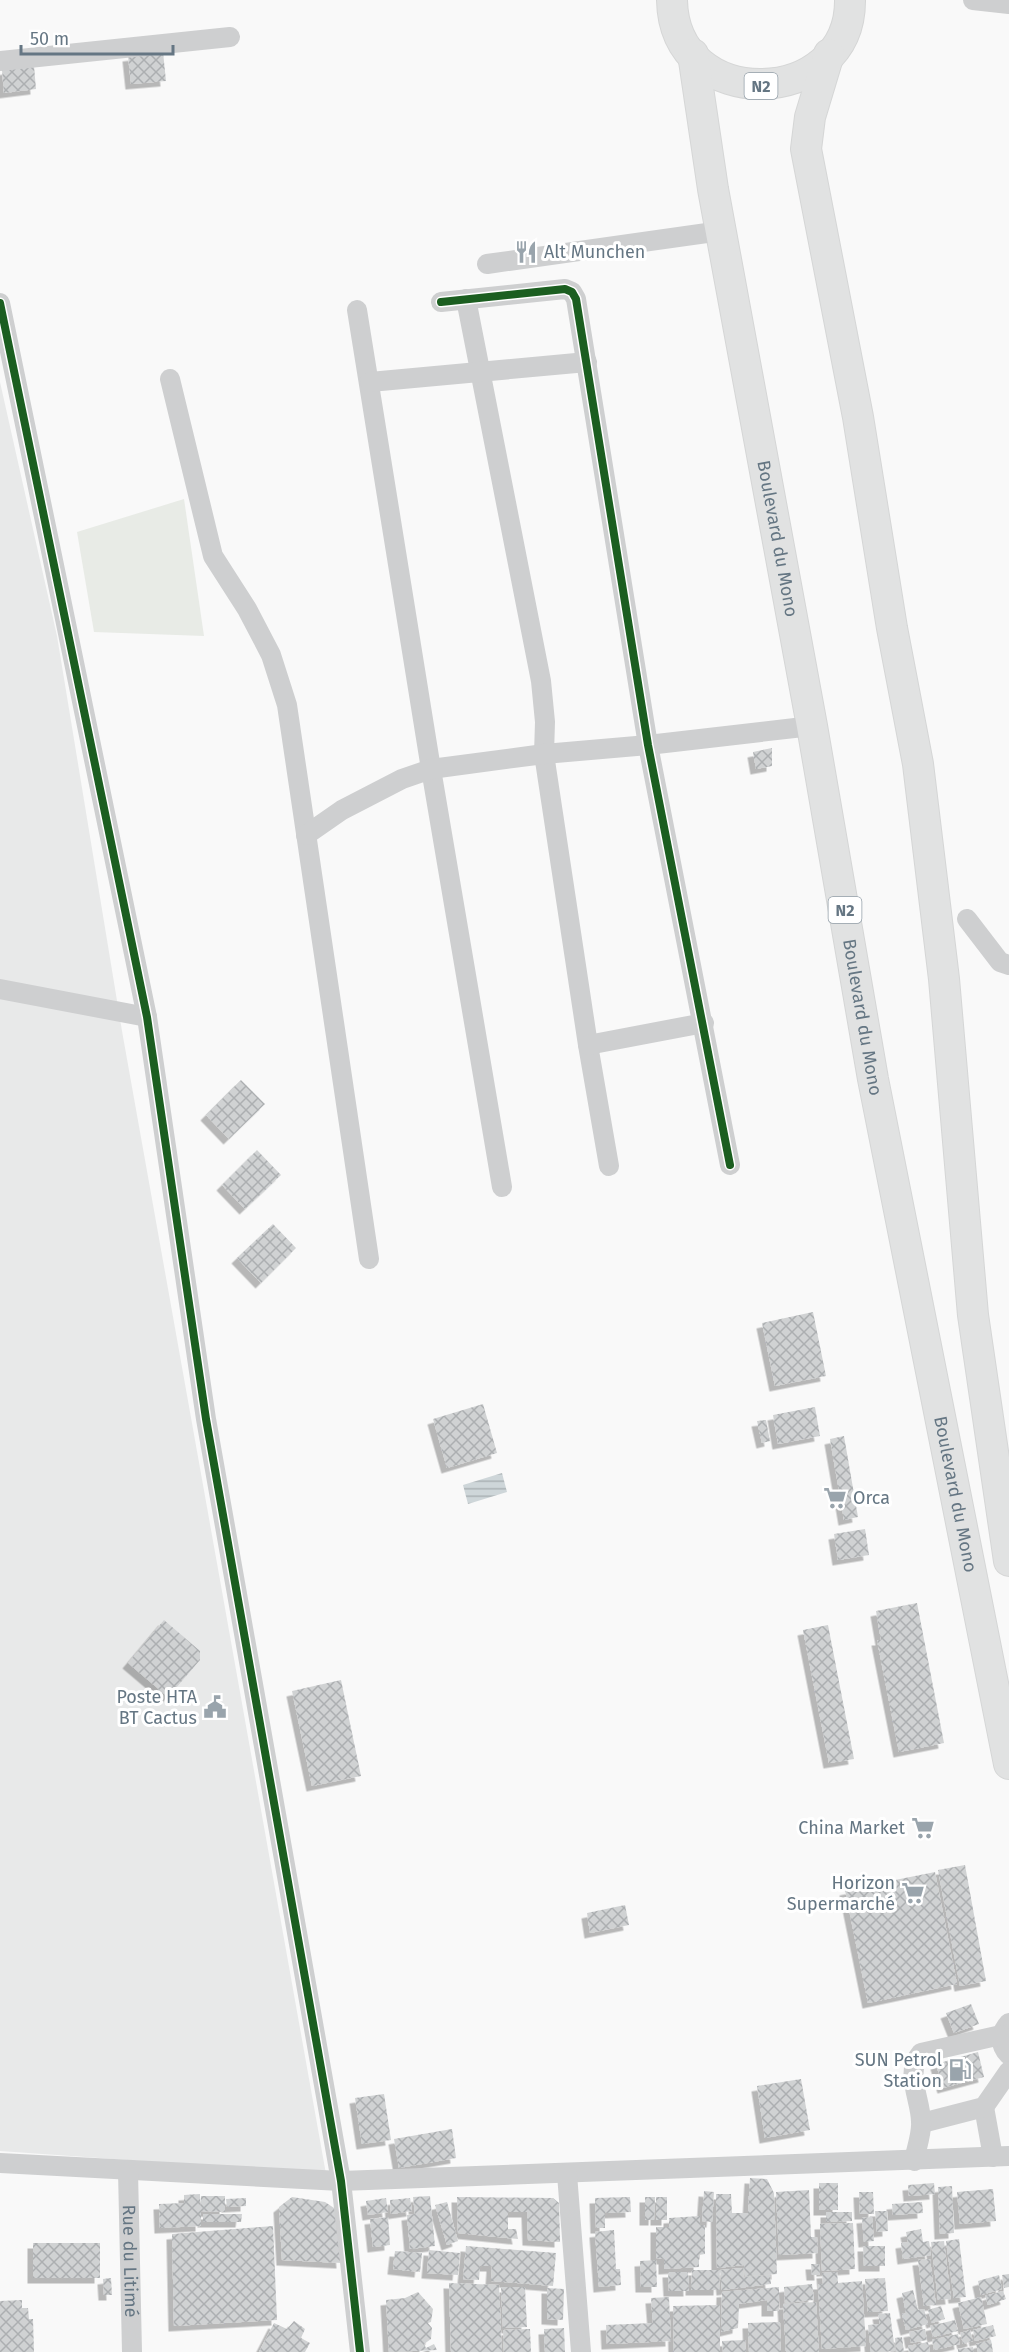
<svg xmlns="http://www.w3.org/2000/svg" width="1009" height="2352" viewBox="0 0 1009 2352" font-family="'Fira Sans',sans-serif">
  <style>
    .built { fill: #e8e9e9 }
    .green { fill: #e8ebe6 }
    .water { fill: url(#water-rules) }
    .building { fill: url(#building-cross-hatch); filter: url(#shadow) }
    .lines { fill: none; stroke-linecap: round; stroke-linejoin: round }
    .highway-casing { stroke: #d5d6d6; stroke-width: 32 }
    .minor { stroke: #cecfd0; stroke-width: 20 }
    .highway { stroke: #e1e2e2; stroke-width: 30 }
    .cycleway-casing { stroke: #fff; stroke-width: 11 }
    .cycleway { stroke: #1b5e20; stroke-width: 8 }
    .labels { text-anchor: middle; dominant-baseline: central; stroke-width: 6; stroke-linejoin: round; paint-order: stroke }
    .shield { fill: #fff; stroke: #939fa8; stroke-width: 1.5 }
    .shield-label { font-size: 16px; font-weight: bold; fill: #657683 }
    .poi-label { font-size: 18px; fill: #657683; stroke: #fff; text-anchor: end }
    .street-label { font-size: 18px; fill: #657683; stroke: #fff }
  </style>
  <defs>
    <pattern id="water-rules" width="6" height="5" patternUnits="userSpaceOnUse" patternTransform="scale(1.5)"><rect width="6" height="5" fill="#ced6d9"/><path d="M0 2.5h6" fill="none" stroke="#abb2b5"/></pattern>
    <pattern id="building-cross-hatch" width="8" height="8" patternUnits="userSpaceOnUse" patternTransform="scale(1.5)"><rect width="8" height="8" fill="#d0d2d3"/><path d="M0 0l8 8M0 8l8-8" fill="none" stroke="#acafb1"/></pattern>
    <filter id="shadow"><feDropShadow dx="-5.5" dy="5.5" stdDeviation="0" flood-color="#0004"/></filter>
  </defs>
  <rect width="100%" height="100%" fill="#f9f9f9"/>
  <!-- built -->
  <path class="built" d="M0 382 57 636 122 1031 326 2174 0 2151Z"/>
  <!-- green -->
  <path class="green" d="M184 499 204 636 94 632 77 532Z"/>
  <!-- water -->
  <path class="water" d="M502 1473 507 1492 468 1504 463 1485Z"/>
  <!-- building -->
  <path class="building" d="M163 52 166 81 131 84 128 56Z
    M34 66 36 89 4 93 2 70Z
    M772 748V766L756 769 753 752Z
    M241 1080 265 1104 229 1139 206 1115Z
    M257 1150 281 1175 245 1209 222 1185Z
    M273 1224 296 1248 261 1283 237 1258Z
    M813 1312 826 1376 775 1386 762 1323Z
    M483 1404 497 1453 447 1468 433 1419Z
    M815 1407 820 1436 778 1444 773 1415Z
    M766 1420 770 1441 762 1443 757 1421Z
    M844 1436 858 1517 844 1520 830 1439Z
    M865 1529 869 1555 838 1560 834 1534Z
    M917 1603 944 1743 899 1752 877 1640H881L876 1611Z
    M164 1620 200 1651V1660L168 1697 128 1663Z
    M828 1625 854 1759 829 1763 803 1630Z
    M341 1680 361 1776 312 1786 292 1691Z
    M965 1865 986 1981 960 1986 938 1870Z
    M935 1872 957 1984 868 2003 845 1890Z
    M625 1905 629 1925 590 1933 587 1913Z
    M971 2004 979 2024 954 2033 946 2013Z
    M978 2052 984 2077 943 2088 936 2064Z
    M801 2079 810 2130 765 2138 757 2086Z
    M384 2094 391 2140 362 2144 355 2098Z
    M452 2129 456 2158 399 2168 394 2139Z
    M750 2178 767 2179 774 2193 777 2274 745 2276 744 2265 717 2268 716 2194H731L732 2213H748Z
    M819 2183H838V2210H819Z
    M934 2183 935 2194 909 2196 908 2185Z
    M952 2186 954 2233 940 2234 938 2187Z
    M993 2189 996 2221 960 2224 957 2192Z
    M809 2190 811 2237H817L818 2253 779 2255 776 2192Z
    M704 2191 714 2192 712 2222 702 2221Z
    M859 2192H873L874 2214H860Z
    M200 2194V2209L201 2196H225V2212L201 2211V2226L160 2228 159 2204 184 2203V2195Z
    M430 2196 435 2246 410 2249 407 2215 415 2214 413 2197Z
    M292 2197 325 2202 337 2210 342 2263 282 2260 279 2207Z
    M457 2197 553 2198 559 2203 560 2242 528 2240 527 2212H508V2229H516L518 2239 458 2233Z
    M630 2197 631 2212 606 2213 605 2205V2228H596L595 2198Z
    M645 2197H655L654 2220H645Z
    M656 2197H667V2220H656Z
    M246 2198V2206L227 2207 226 2199Z
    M386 2198 388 2212 368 2215 366 2201Z
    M410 2198 412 2211 391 2214 390 2200Z
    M447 2202 458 2241 447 2245 435 2205Z
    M922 2202 923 2213 893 2215 892 2204Z
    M875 2211H887L888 2231 877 2232Z
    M826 2212H852V2221L826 2222Z
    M203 2214H242L241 2222H203Z
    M700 2216V2225H705V2254L699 2255V2267L664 2269V2259L656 2258V2227H669V2218Z
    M388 2217 390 2245 373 2247 370 2219Z
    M872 2217 874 2241 864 2242 862 2218Z
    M853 2223 855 2269 822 2271 820 2224Z
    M273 2226 277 2320 174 2326 172 2234Z
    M921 2229 923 2242 929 2241 931 2255 903 2259 901 2243 908 2242 906 2232Z
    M614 2230 616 2269H620L621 2285 599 2287 595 2232Z
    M959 2239 966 2297 954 2298 946 2241Z
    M944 2241 951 2299 938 2300 931 2242Z
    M33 2243H100V2278H33Z
    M466 2246 556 2253 553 2286 491 2281 492 2266H480L479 2280 463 2279Z
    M863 2246H885V2266H864Z
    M429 2250 460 2253 458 2275 427 2273Z
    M395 2251 422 2253 420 2272 393 2269Z
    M930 2259 936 2305 924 2306 918 2260Z
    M656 2260 657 2287H641L640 2261Z
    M811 2264H819L820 2275H812Z
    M743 2268 744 2277 770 2275 771 2284 722 2290 720 2270Z
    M692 2270H720L719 2290H691Z
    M668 2272H688L689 2291H669Z
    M837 2272 838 2283 862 2281 866 2346 822 2349 818 2284H823L822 2273Z
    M1009 2274V2287L1004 2288 1002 2275Z
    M999 2275 1002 2289 981 2295 978 2281Z
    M111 2278 112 2295H104L103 2279Z
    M885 2278 888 2311 868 2312 865 2279Z
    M449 2283 499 2285 502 2352H451Z
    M812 2284 814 2300 785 2303 784 2287Z
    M501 2287H525L527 2327 503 2328Z
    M779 2287V2311H767V2300L739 2304 738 2328 721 2332 722 2292Z
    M547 2288 564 2289 563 2320 547 2319Z
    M913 2290 918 2310 924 2309 928 2324 906 2330 902 2314 906 2313 902 2293Z
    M1003 2291 1006 2299 988 2305 985 2296Z
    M418 2292 433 2309 431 2322 428 2323 432 2328 431 2339 424 2344 426 2348 434 2344 437 2350 389 2352 386 2300 405 2298Z
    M669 2297 671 2341 607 2344 606 2325 653 2323 651 2298Z
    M981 2297 987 2324 964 2329 958 2303Z
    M22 2300V2308H28L29 2319H33L34 2352H0V2301Z
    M816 2302 819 2352H803L802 2334V2352H786L783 2304Z
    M720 2305V2352H674L673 2306Z
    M941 2306 945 2319 932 2323 928 2310Z
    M890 2313 895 2351 871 2352 868 2325 880 2324 878 2314Z
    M955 2320 958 2331 933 2337 930 2326Z
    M294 2321 305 2329 301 2338 310 2343 305 2352H259L274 2323 287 2329Z
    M780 2322 781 2352H749L748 2323Z
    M993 2325 996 2336 975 2341 973 2330Z
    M564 2328 565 2352H545L544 2329Z
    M530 2329 531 2352H504L503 2330Z
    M925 2329 927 2340 911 2343 909 2332Z
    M970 2330 973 2341 963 2344 960 2333Z
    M958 2334 960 2344 934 2350 932 2340Z
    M902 2337 904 2352H896L895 2338Z
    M745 2340 746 2352H723L722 2341Z
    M991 2340 993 2352H978L976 2344Z
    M928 2342 930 2352H909L908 2346Z
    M973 2347 974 2352H958V2349Z"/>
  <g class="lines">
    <!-- highway casing -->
    <g class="highway-casing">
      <g id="highway">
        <path d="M672 0C674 115 851 109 850 0"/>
        <path id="s2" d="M693 54 713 189 812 726 873 1079 1009 1764"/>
        <path d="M829 54 810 117 806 149 858 417 892 628 918 764 944 979 973 1315 1009 1561"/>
      </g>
    </g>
    <!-- minor -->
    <g class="minor">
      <path d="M973 0 1009 4"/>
      <path d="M0 61 230 37"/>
      <path d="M487 264 721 231"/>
      <path d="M466 299 541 681 545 722 544 754 588 1045 609 1166"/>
      <path d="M441 302 565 289 572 292 576 299 648 745 730 1165"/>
      <path d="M0 303 147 1017 206 1419 341 2181 360 2352"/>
      <path d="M357 310 431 769 502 1187"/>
      <path d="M170 379 213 556 247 609 271 655 287 705 369 1259"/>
      <path d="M370 382 587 362"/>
      <path d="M306 835 342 810 402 779 431 769 544 754 648 745 812 726"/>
      <path d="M967 919 1000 962 1009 965"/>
      <path d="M0 989 147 1017"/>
      <path d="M588 1045 704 1023"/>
      <path d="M1009 2023C1000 2033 999 2045 1009 2055"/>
      <path d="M984 2107 993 2157"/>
      <path d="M922 2123 984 2107 1009 2071"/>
      <path d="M914 2161C916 2149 922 2134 921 2122 921 2099 904 2073 921 2053L1001 2035"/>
      <path d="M0 2163 341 2181 1009 2156"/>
      <path id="s1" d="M128 2171 132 2352"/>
      <path d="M567 2174 581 2352"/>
    </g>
    <!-- highway -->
    <use href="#highway" class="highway"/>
    <!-- cycleway casing -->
    <g class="cycleway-casing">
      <path id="cycleway" d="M441 302 565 289 572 292 576 299 648 745 730 1165
        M0 303 147 1017 206 1419 341 2181 360 2352"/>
    </g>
    <!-- cycleway -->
    <use href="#cycleway" class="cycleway"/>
  </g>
  <!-- icons -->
  <defs>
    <g id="restaurant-bare" transform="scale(1.8)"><path d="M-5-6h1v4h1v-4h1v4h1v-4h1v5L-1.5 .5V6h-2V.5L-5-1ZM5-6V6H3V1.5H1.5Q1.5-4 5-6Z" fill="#99a4ac" stroke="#fff" stroke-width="2.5" paint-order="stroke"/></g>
    <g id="supermarket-bare" transform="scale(1.8)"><path d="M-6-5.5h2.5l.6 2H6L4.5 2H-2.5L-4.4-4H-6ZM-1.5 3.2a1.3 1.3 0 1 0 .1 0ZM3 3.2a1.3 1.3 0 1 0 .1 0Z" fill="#99a4ac" stroke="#fff" stroke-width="2.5" paint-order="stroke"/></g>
    <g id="civic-bare" transform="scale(1.8)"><path d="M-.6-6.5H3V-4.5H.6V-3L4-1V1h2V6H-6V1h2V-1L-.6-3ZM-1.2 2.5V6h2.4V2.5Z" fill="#99a4ac" stroke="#fff" stroke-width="2.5" paint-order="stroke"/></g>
    <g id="fuel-bare" transform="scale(1.8)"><path d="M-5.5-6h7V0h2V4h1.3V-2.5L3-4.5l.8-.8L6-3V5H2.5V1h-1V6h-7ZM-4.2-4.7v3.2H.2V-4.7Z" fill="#99a4ac" stroke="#fff" stroke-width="2.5" paint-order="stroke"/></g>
  </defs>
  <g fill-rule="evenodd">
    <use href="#restaurant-bare" x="526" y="252"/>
    <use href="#supermarket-bare" x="835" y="1498"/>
    <use href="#civic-bare" x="215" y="1707"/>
    <use href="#supermarket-bare" x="923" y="1828"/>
    <use href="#supermarket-bare" x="913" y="1893"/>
    <use href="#fuel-bare" x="960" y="2070"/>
  </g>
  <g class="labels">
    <!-- shield labels -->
    <g class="shield">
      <rect x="744.5" y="73" width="33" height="26" rx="4.5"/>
      <rect x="828.5" y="897" width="33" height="26" rx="4.5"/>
    </g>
    <g class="shield-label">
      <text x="761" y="86">N2</text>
      <text x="845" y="910">N2</text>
    </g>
    <!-- poi labels -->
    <g class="poi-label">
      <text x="544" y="252" text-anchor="start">Alt Munchen</text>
      <text x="853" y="1498" text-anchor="start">Orca</text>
      <text x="197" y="1697">Poste HTA<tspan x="197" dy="21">BT Cactus</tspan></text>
      <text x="905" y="1828">China Market</text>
      <text x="895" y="1883">Horizon<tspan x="895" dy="21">Supermarché</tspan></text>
      <text x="942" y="2060">SUN Petrol<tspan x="942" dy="21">Station</tspan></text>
    </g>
    <!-- street labels -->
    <g class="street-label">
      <text stroke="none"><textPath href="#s2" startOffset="492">Boulevard du Mono</textPath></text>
      <text stroke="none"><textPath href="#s2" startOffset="978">Boulevard du Mono</textPath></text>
      <text stroke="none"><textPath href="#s2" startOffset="1464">Boulevard du Mono</textPath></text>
      <text stroke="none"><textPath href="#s1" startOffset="90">Rue du Litimé</textPath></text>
    </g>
  </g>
  <!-- scale -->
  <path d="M21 45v9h152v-9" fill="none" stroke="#657683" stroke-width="3"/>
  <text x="30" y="45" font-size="18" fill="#657683" stroke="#ffffff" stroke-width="4.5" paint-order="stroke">50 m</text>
</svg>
